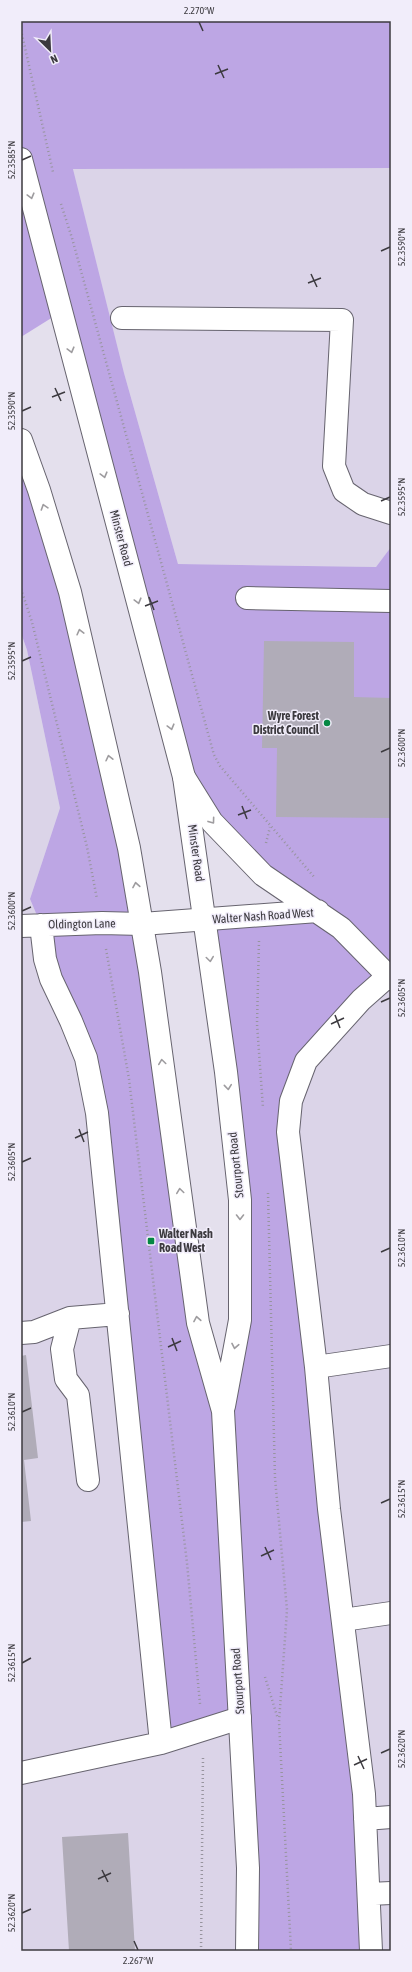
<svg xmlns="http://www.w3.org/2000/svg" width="412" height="1972" viewBox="0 0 412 1972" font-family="'Asap Condensed',sans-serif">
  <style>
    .built { fill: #dbd4e8 }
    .green { fill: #bda6e4 }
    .building { fill: #b0acb8 }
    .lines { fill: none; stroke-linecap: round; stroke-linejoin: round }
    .minor-casing { stroke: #67646f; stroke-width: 24 }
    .major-casing { stroke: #67646f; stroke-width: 24 }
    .path { stroke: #97949e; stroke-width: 2.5; stroke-dasharray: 1 3; stroke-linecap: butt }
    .minor { stroke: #fff; stroke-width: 22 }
    .major { stroke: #fff; stroke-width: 22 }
    .oneway { stroke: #9e9c9f }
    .ticks { fill: none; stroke: #3c3a3f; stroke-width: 1.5 }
    .poi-dot { fill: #048742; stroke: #f1edfa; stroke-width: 1.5 }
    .labels { text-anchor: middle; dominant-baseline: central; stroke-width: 3; stroke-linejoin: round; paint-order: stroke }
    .street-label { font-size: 12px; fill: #3c3a3f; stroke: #f1edfa }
    .poi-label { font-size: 12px; font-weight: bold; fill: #3c3a3f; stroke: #f1edfa; text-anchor: end }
    .neatline { fill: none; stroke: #3c3a3f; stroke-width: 1.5 }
    .ticks-label { font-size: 10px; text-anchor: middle; fill: #3c3a3f }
  </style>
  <rect width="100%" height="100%" fill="#e4e0ed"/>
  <!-- built -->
  <path class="built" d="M238 167 391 168V547L376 567 178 564 124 373 73 169Z
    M21 633 27 650 60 808 30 899 41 925 70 1017 240 1718 247 1951H21Z
    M391 979V1951H369L291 1101 337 1029Z"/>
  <!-- green -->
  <path class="green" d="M21 21H391V168L73 169 124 373 178 564 376 567 391 547V979L361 1000 291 1101 371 1951H247L240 1718 161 1743 97 1113 41 925 30 899 60 808 27 650 21 633V440L85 652 222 1410 240 1320 205 920 317 911 263 875 184 777 61 312 21 337Z"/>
  <!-- building -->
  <path class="building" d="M264 641 354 642V697L391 698V818L276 817 277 748H262Z
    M26 1355 38 1458 24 1460 31 1521 21 1522V1356Z
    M128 1833 135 1951H69L62 1837Z"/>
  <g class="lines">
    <!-- minor casing -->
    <g class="minor-casing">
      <path id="minor" d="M122 318 342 320 334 466 344 491 363 504 391 513
        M247 598 391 601
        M184 777 212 822 263 875 341 928 391 979
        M41 925 45 959 51 979 71 1021 86 1058 97 1113 161 1743
        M21 926 102 923 142 924 318 911
        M70 1318 62 1349 66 1379 78 1395 88 1480
        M21 1333 34 1332 70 1318 118 1314
        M316 1367 391 1356
        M343 1620 391 1613
        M21 1773 161 1743 240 1718
        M365 1819 391 1817
        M369 1894 391 1893
        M371 1951 364 1794 329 1509 316 1367 288 1132 291 1101 306 1061 361 1000 387 977"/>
    </g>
    <!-- major casing -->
    <g class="major-casing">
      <path id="major" d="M21 159 184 777 226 1072 240 1200V1320L224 1406
        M21 440 39 490 70 592 129 848 150 972 198 1323 223 1411 248 1868 247 1951"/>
    </g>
    <!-- path -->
    <path class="path" d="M21 30 53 172
      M61 204 72 238 214 755 220 766 315 878
      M21 589 32 622 87 847 97 899
      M266 843 270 827
      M259 941 257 1024 263 1108
      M106 949 129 1079 187 1563 200 1704
      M268 1193 275 1478 287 1610 279 1722 291 1951
      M265 1677 278 1719
      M201 1951 203 1757"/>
    <!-- minor -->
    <use href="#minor" class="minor"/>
    <!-- major -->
    <use href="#major" class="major"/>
  </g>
  <!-- one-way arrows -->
  <defs><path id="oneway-chevron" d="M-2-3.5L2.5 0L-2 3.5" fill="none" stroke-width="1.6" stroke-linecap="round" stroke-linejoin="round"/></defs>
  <g class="oneway">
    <use href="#oneway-chevron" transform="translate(31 196) rotate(75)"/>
    <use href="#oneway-chevron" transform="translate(71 350) rotate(75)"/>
    <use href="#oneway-chevron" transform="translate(104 475) rotate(75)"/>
    <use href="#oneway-chevron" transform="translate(44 507) rotate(-108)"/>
    <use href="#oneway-chevron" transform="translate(138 601) rotate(75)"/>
    <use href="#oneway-chevron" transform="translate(80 632) rotate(-104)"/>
    <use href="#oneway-chevron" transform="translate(171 727) rotate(75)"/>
    <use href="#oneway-chevron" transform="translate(109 758) rotate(-103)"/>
    <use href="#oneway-chevron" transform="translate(212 821) rotate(54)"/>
    <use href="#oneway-chevron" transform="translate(136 885) rotate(-100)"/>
    <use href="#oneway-chevron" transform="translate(210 959) rotate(82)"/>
    <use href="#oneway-chevron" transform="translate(162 1062) rotate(-98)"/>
    <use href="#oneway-chevron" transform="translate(228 1087) rotate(84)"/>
    <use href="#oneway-chevron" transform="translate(180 1191) rotate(-98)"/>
    <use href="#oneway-chevron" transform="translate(240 1217) rotate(90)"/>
    <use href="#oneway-chevron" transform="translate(197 1319) rotate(-100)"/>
    <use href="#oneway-chevron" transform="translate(235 1346) rotate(101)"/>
  </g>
  <!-- ticks -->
  <path class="ticks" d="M199 22 203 31M218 65 224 78M215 74 228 69M22 160 31 156M381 251 390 247M311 274 317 287M308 283 321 278M55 388 61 401M52 397 65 392M22 411 31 407M381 501 390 497M149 597 154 610M145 606 158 601M22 661 31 657M381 752 390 748M242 806 247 819M238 815 251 810M22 911 31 907M381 1002 390 998M335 1015 340 1028M331 1024 344 1018M79 1129 84 1142M75 1138 88 1132M22 1162 31 1158M381 1252 390 1248M172 1338 177 1351M168 1347 181 1341M22 1412 31 1408M381 1503 390 1499M265 1547 271 1560M261 1556 274 1550M22 1663 31 1658M381 1753 390 1749M358 1756 364 1769M354 1765 367 1759M102 1870 108 1882M98 1879 111 1873M22 1913 31 1909M134 1941 138 1950"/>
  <!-- markers -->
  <g class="poi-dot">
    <circle cx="327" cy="723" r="4"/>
    <rect x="147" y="1237" width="8" height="8" rx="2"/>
  </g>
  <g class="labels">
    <!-- street labels -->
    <g class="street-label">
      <text transform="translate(121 538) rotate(75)">Minster Road</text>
      <text transform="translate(196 853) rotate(82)">Minster Road</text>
      <text transform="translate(263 916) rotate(-4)">Walter Nash Road West</text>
      <text transform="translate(82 924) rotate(-1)">Oldington Lane</text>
      <text transform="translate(236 1165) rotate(-96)">Stourport Road</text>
      <text transform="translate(238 1681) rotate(-94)">Stourport Road</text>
    </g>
    <!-- poi labels -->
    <g class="poi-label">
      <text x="319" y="716">Wyre Forest<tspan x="319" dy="14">District Council</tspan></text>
      <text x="159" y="1234" text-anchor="start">Walter Nash<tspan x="159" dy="14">Road West</tspan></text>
    </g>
  </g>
  <!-- border -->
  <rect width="412" height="1972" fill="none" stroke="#f1edfa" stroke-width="44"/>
  <!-- north arrow -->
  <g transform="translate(50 50) rotate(156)" stroke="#f1edfa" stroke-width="3" paint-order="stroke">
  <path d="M0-3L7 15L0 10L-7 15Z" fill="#3c3a3f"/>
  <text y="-6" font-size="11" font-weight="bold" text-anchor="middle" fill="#3c3a3f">N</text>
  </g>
  <rect x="22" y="22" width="368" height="1928" class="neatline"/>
  <g class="ticks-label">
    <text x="199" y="14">2.270°W</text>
    <text transform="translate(11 160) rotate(-90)" y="4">52.3585°N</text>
    <text transform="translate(401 247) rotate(-90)" y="4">52.3590°N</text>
    <text transform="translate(11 411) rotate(-90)" y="4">52.3590°N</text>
    <text transform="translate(401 497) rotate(-90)" y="4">52.3595°N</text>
    <text transform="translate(11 661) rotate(-90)" y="4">52.3595°N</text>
    <text transform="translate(401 748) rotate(-90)" y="4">52.3600°N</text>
    <text transform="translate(11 911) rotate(-90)" y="4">52.3600°N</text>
    <text transform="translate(401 998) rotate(-90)" y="4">52.3605°N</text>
    <text transform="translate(11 1162) rotate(-90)" y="4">52.3605°N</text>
    <text transform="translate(401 1248) rotate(-90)" y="4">52.3610°N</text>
    <text transform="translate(11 1412) rotate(-90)" y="4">52.3610°N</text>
    <text transform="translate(401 1499) rotate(-90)" y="4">52.3615°N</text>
    <text transform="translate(11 1663) rotate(-90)" y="4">52.3615°N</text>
    <text transform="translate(401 1749) rotate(-90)" y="4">52.3620°N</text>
    <text transform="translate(11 1913) rotate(-90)" y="4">52.3620°N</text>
    <text x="138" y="1964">2.267°W</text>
  </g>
</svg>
